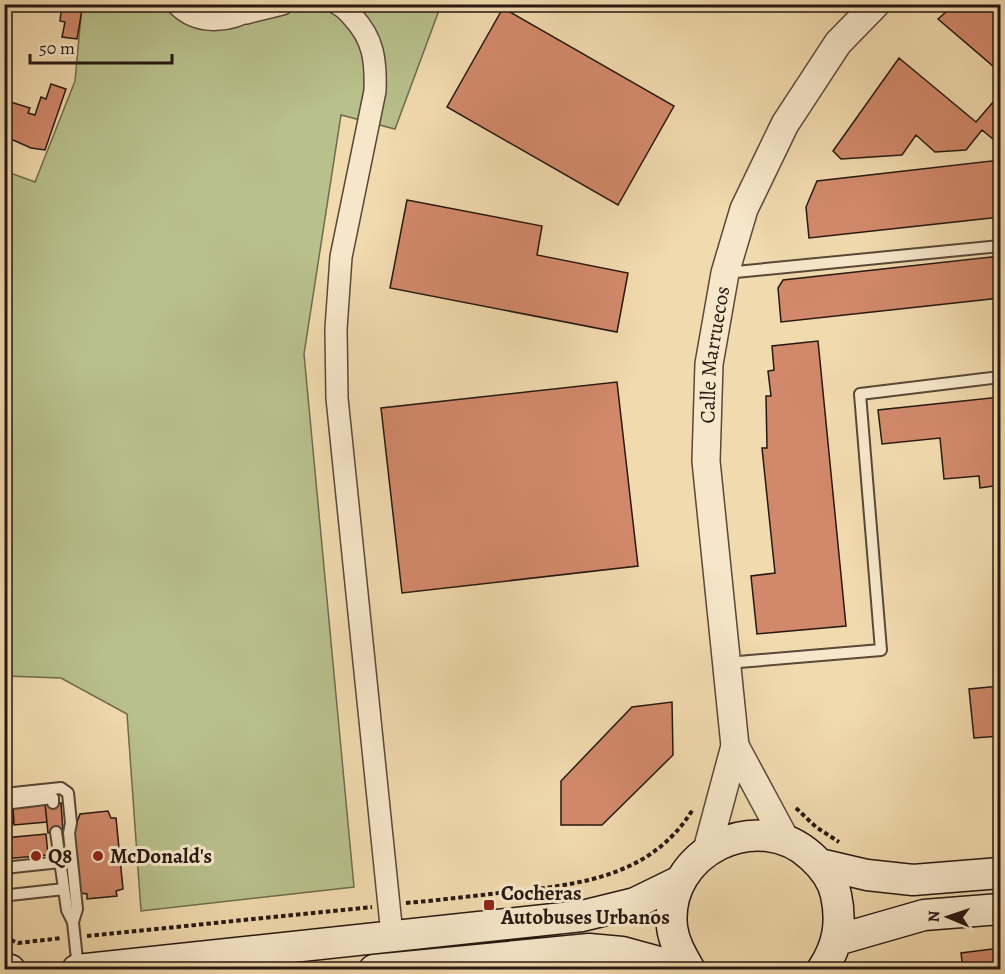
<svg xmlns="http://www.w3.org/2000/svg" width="1005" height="974" viewBox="0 0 1005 974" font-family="Alegreya,serif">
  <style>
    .green { fill: #b8c08c; stroke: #6f6c4e; stroke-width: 1.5 }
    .building { fill: #d2896b; stroke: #261811; stroke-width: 1.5 }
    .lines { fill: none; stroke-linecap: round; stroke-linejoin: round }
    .service-casing { stroke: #594838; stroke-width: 14 }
    .minor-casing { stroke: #594838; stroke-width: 24 }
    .tertiary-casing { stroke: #594838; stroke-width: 30 }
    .secondary-casing { stroke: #261811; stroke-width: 33 }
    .path { stroke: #261811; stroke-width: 4; stroke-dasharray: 4.5 3; stroke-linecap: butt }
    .service { stroke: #f6e7ca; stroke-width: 10 }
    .minor { stroke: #f6e7ca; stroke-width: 21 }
    .tertiary { stroke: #f6e7ca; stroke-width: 27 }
    .secondary { stroke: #f6e7ca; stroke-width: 30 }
    .poi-dot { fill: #8f2418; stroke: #f6e7ca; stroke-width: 2 }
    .labels { text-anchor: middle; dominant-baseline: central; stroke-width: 6; stroke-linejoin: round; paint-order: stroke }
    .street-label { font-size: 21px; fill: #261811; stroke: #f6e7ca }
    .poi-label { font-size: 21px; font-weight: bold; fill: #261811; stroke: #f6e7ca; text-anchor: start }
  </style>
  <rect width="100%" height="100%" fill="#f1daae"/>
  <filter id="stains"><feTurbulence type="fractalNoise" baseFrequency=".00333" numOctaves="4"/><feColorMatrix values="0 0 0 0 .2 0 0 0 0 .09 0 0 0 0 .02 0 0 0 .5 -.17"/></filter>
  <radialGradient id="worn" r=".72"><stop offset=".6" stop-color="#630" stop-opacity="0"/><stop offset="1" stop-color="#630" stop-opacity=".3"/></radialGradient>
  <!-- green -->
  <path class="green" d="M82 5H441L395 129 341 115 304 354 354 887 141 911 127 714 61 678 5 676V171L35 182 75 81Z"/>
  <!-- building -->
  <path class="building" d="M62 4H83L77 39 62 37 65 22 60 21Z
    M955 4H1000V72L938 19Z
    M503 8 674 106 618 205 447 107Z
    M899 58 976 122 1000 94V145L982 130 966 150 935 152 916 135 902 155 841 159 833 151Z
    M51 84 66 89 45 150 31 148 4 136V100L30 108 28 113 35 115 41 97 46 99Z
    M1000 160V217L809 238 806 207 817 181Z
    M407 200 542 226 537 255 628 273 617 332 390 288Z
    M1000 256V298L781 322 778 288 783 280Z
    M818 341 846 626 757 634 751 576 775 573 762 448H767L766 396H771L768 371 774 370 772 346Z
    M617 382 638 566 402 593 381 408Z
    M1000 397V485L980 488 979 476 944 479 940 438 882 444 878 410Z
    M1000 686V736L974 738 969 689Z
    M672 702 673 755 602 825H561V781L632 707Z
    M61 803 63 831 48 833 45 804Z
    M45 804 47 822 14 825 13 808Z
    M13 808 14 823 4 824V809Z
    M108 811 111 818H116L123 889 116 891 117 896 87 899V894L80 893 73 822H77L80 814Z
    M46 834 48 855 4 859V838Z
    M1000 948V970H963L961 953Z"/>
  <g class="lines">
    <!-- service casing -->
    <g class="service-casing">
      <path id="service" d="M725 273 1000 246
        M727 663 881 650 860 394 1000 377
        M4 794 61 788 68 793 71 823 69 833 77 909 73 922 78 969
        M4 804 53 798V803
        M56 832 67 910 73 922
        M4 868 60 862
        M4 890 10 895 64 889"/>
    </g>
    <!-- minor casing -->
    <g class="minor-casing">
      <path id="minor" d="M177 4C199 27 235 22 257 4
        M338 4C344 7 348 11 352 16 374 39 376 61 375 91L341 257 336 329 337 398 392 935
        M246 13 282 4"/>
    </g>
    <!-- tertiary casing -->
    <g class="tertiary-casing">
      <g id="tertiary">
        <path d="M735 746 785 839"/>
        <path id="s1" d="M707 850 735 746 706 461 709 364 725 273 744 209 785 124 838 43 876 4"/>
      </g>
    </g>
    <!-- secondary casing -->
    <g class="secondary-casing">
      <path id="secondary" d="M820 864 867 875 913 880 1000 873
        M837 940 924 915 1000 909
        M4 968 10 970
        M77 970 582 916 635 903 680 881
        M374 970 589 949 622 952 688 970
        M690 970C682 956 674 943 672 927 664 852 758 806 812 857 823 867 833 881 836 895 842 923 838 946 822 970"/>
    </g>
    <!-- path -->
    <path class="path" d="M796 808 816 827 839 842
      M406 903C440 900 474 896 507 892 578 885 652 877 693 809
      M87 936 372 907
      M4 937 18 943 62 938"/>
    <!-- service -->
    <use href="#service" class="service"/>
    <!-- minor -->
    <use href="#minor" class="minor"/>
    <!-- tertiary -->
    <use href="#tertiary" class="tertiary"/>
    <!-- secondary -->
    <use href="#secondary" class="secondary"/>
  </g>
  <!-- markers -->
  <g class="poi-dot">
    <circle cx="36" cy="856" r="6"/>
    <circle cx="98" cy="856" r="6"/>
    <rect x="483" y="899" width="12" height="12" rx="3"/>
  </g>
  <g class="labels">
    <!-- street labels -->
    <g class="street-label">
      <text stroke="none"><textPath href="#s1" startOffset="501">Calle Marruecos</textPath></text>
    </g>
    <!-- poi labels -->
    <g class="poi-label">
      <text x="48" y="856">Q8</text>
      <text x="110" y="856">McDonald's</text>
      <text x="501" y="893">Cocheras<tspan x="501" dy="24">Autobuses Urbanos</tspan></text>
    </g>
  </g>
  <!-- margin -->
  <rect width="1005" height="974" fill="none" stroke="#f1daae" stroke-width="24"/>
  <rect x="6" y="6" width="993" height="962" fill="none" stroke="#261811" stroke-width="3"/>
  <rect x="12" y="12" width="981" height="950" fill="none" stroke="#261811" stroke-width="1.5"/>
  <!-- north arrow -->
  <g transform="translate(948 917) rotate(272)" stroke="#f6e7ca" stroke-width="4.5" paint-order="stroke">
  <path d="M0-4.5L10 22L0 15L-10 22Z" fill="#261811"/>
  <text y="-9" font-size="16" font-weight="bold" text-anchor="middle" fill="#261811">N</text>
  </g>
  <!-- scale -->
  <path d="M30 54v9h142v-9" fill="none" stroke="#261811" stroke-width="3"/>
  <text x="39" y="54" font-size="18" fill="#261811" stroke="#f6e7ca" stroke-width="4.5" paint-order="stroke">50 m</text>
  <rect width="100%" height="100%" filter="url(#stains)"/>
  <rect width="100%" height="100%" fill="url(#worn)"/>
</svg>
